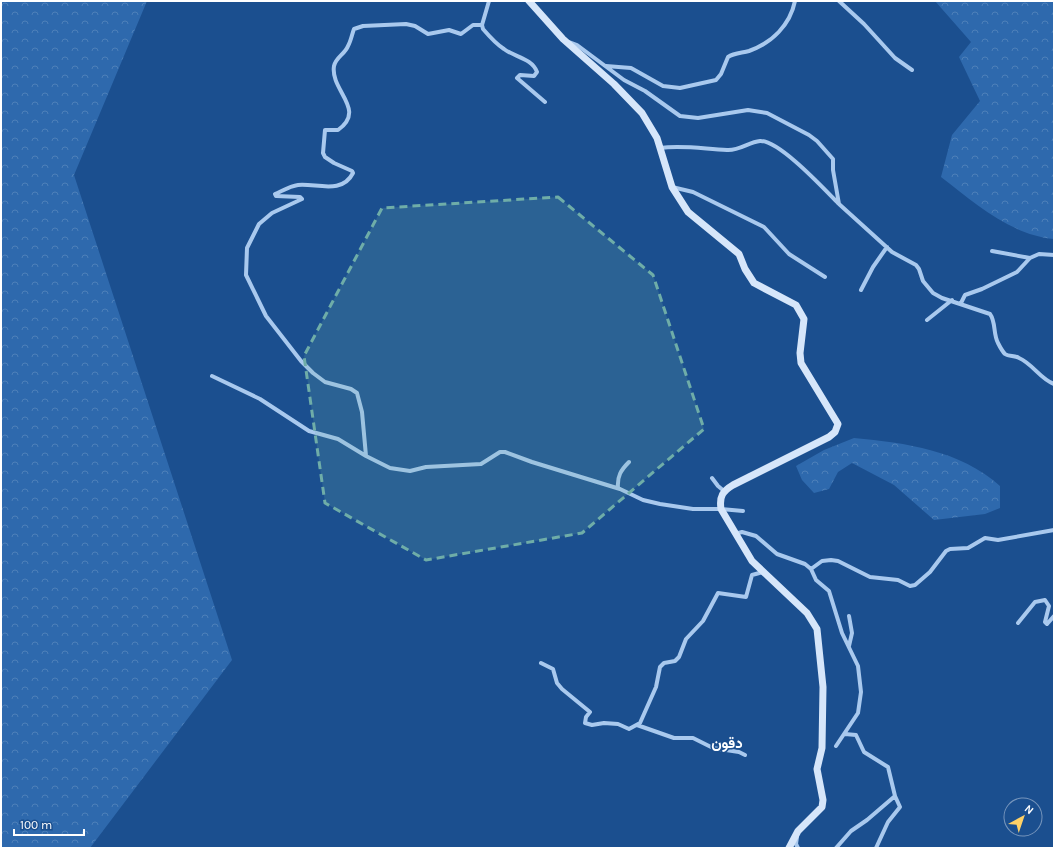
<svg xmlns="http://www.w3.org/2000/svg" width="1055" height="849" viewBox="0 0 1055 849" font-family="Karla,Vazirmatn,sans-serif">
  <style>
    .forest { fill: url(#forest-crowns) }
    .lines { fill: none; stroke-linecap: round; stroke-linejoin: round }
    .street { stroke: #a9c9ee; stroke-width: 4 }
    .secondary { stroke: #d6e6fa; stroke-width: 7 }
    .marked { fill: #6fada8; fill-opacity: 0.2; stroke: #6fada8; stroke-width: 3; stroke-dasharray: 8 5; stroke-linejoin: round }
    .labels { text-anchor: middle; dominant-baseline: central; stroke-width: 3; stroke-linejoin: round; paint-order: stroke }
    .quarter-label { font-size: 15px; font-weight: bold; fill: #fff; stroke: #1b4f8f }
  </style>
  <defs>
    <pattern id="forest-crowns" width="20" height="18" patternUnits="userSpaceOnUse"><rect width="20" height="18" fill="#2e69ad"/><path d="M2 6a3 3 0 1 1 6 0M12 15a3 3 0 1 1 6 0" fill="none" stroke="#4d80b9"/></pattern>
  </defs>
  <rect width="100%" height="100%" fill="#1b4f8f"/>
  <!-- forest -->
  <path class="forest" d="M1 1H147L74 175 232 660 90 848H1Z
    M935 1H1054V239C1010 235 975 203 941 177L952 135 980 101 959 57 971 42Z
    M854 438C906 443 960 450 1000 486V508L985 514 934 520 894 485 852 463 838 472 829 489 814 493 802 480 796 466 824 450Z"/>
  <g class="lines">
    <!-- street -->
    <path class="street" d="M489 1 482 25 483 29C489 36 496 44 504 49 514 57 532 58 537 72L534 76 520 75 517 78 545 102
      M839 1 864 24 895 58 912 70
      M482 25H473L461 34 449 30 428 34 415 26 406 24 363 26 354 29C352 34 351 41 348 46 345 54 336 57 334 66 330 91 367 109 338 130H325L323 153 325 157 334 163 352 171 353 173C342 195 316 183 298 185 290 186 282 191 275 194L276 196 300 197 302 199 272 213 259 224 247 248 246 275 266 316 301 361 313 373 325 382 351 389 357 393 362 412 366 456 390 468 410 471 426 467 481 464 500 452H505L532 462 620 489 643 500 660 504 693 509H721L743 511
      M569 42 577 45 624 80 645 91 680 116 698 118 748 110 767 113 809 135 817 141 833 159V170L839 204 892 252 916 265 919 269 923 281 933 293 942 298 990 314C996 322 993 334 998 343 1000 347 1002 351 1005 354 1009 357 1015 355 1019 358 1033 364 1040 379 1054 384
      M606 66 631 68 663 86 680 88 716 80 721 74 728 57C734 53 742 53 749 51 772 43 790 25 795 1
      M660 148C683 145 704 149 727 150 739 151 749 142 760 141 779 140 824 189 838 203
      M672 187 693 192 764 227 789 254 825 277
      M1030 258 1039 254 1054 255
      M861 290 873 267 887 247
      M961 303 965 295 982 289 1017 272 1030 258 992 251
      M927 320 952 300
      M212 376 260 399 309 431 338 439 366 456
      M712 478 718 486 724 491
      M618 488C617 476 621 470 629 462
      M735 534 742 532 756 536 777 554 805 564 811 569 816 580 829 591 842 633 858 666 861 692 858 713 836 746
      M811 569 822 561 831 560 838 561 870 577 898 580 910 586 915 585 930 572 946 551 950 549 968 548 985 538 998 540 1054 530
      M1018 623 1035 602 1045 600 1049 606 1045 622 1047 624 1054 616
      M849 646 852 633 849 616
      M541 663 553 669 557 683 562 689 590 712 586 717 585 723 592 725 604 723 618 724 629 729 640 723 656 687 660 667 664 663 675 661 679 657 686 639 703 621 718 593 746 597 752 575 763 572
      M637 725 674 738H693L713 748 739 752 745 755
      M845 734 856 735 864 752 888 767 895 796
      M797 837 796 844 798 848
      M836 848 851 831 867 820 895 796 900 807 888 822 876 848"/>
    <!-- secondary -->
    <path class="secondary" d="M529 1 563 39 614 84 642 113 657 138 672 187 688 212 739 254 745 269 754 283 796 305 804 319 800 353 801 363 838 424 835 432 829 437 733 485C723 491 719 496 721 509L752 561 807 613 817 629 823 687 822 748 817 769 823 800 822 807 798 831 789 848"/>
  </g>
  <!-- marked area -->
  <path class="marked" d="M558 197 653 275 704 429 582 533 426 560 325 503 304 356 382 208Z"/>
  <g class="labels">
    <!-- quarter labels -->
    <g class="quarter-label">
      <text x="727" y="743">دقون</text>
    </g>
  </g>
  <!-- border -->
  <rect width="1055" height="849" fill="none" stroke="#ffffff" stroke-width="4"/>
  <!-- north arrow -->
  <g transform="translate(1023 817) rotate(40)"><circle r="19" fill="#1b4f8f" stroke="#7695bc"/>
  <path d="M0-3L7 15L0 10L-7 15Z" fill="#ffd166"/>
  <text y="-6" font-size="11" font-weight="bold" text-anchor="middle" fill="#ffffff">N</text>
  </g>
  <!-- scale -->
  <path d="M14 829v6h70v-6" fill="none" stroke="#ffffff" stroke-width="2"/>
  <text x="20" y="829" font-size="12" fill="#ffffff" stroke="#1b4f8f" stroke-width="3" paint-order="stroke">100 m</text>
</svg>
